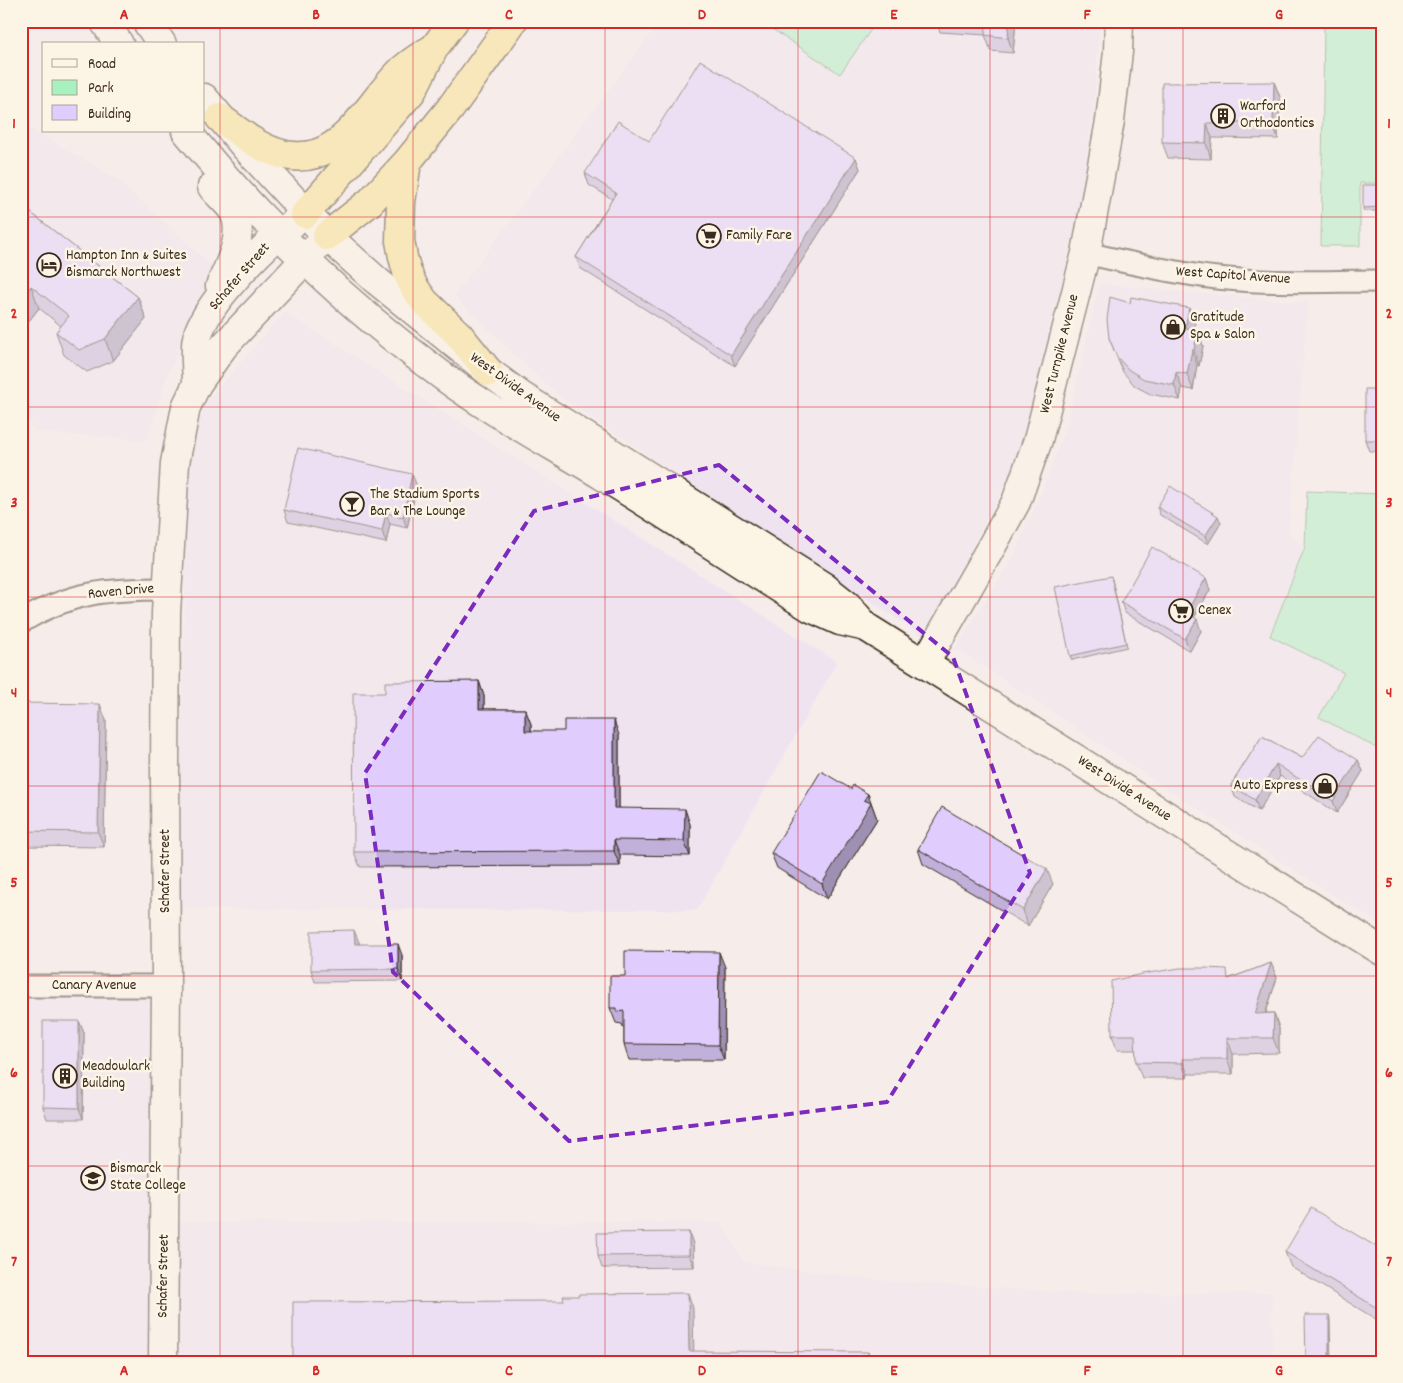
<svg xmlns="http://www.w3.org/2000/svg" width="1403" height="1383" viewBox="0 0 1403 1383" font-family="Dekko,sans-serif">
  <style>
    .built { fill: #efe3f0 }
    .green { fill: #a7f0bf; stroke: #718d6e }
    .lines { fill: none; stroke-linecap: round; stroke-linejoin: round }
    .street-casing { stroke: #3b2a1e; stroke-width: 25 }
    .secondary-casing { stroke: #3b2a1e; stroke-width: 31 }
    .highway-casing { stroke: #3b2a1e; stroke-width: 31 }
    .street { stroke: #fcf5e5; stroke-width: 21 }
    .secondary { stroke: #fcf5e5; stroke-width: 28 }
    .highway { stroke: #f9e181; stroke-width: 28 }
    .wall { fill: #c1b0da; stroke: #3b2a1e }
    .shaded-wall { fill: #9d90b2; stroke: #3b2a1e }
    .building { fill: #e0cdfe; stroke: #3b2a1e }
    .marked { fill: none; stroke: #7b2cbf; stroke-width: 4; stroke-dasharray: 10 6; stroke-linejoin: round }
    .grid { fill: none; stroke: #d62828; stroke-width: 1; stroke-opacity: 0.55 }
    .labels { text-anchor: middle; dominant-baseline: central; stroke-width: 5; stroke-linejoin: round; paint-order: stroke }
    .poi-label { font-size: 15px; fill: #3b2a1e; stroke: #fcf5e5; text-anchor: start }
    .street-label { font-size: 15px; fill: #3b2a1e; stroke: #fcf5e5 }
    .neatline { fill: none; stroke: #d62828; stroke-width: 2 }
    .grid-label { font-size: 16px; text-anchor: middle; font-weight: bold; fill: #d62828 }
  </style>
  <rect width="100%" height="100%" fill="#f6edea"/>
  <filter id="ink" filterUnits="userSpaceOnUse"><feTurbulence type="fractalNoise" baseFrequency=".02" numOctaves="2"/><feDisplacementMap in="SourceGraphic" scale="10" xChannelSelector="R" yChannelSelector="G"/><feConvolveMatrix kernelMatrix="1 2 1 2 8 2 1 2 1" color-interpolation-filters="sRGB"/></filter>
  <g filter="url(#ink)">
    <!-- built -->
    <path class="built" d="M660 21H760L840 74 877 21H1100L1095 95 1081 199 1028 428 1007 481 925 637 567 402 529 369 454 296Z
      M21 123 118 180 215 268 166 379 147 440 39 433 21 416Z
      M1099 284 1308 303 1289 535 1305 547 1270 636 1344 673 1320 717 1382 751V926L1184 800 955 648 1012 560 1046 481 1068 421Z
      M285 312 837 662 697 910 177 909 188 469 191 443 208 399Z
      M21 986H166L164 1222H721L744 1262 878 1280 1094 1294 1272 1293 1273 1362H21Z"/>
    <!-- green -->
    <path class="green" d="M760 21H877L840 74Z
      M1324 21H1382V183H1360V246H1321Z
      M1307 491 1382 494V751L1319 717 1344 673 1270 636 1305 547Z"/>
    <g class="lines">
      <!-- street casing -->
      <g class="street-casing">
        <path id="street" d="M1086 253C1129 263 1173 273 1217 278 1272 284 1327 281 1382 281
          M21 622C71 591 111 589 167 589
          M21 986H166"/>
      </g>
      <!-- secondary casing -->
      <g class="secondary-casing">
        <path id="secondary" d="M104 21 119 44
          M146 21 162 44
          M204 98 246 148 327 236 377 281 489 372 520 395 823 586 847 605 866 627 1382 951
          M186 131C261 223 349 307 444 377 496 415 549 443 603 476 673 519 741 565 811 608L840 621 866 627
          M212 187C218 195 231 205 235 214 244 237 229 266 220 286
          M197 384C197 372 194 349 197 338 204 305 265 244 292 224
          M925 663 993 544 1016 502 1038 440 1086 253 1110 121 1118 52 1119 21
          M163 1362 166 986 165 770 166 613 175 463 186 407 197 384 223 347 327 236"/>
      </g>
      <!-- highway casing -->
      <g class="highway-casing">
        <path id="highway" d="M220 118C237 130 254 145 275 152 338 175 365 105 402 70 412 61 423 54 434 48
          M305 214 412 91 434 48 454 21
          M327 236 370 202 407 162
          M489 372 459 335 424 301 414 287 407 272 403 257 400 241 401 202 407 162 450 109 513 21"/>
      </g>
      <!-- street -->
      <use href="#street" class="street"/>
      <!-- secondary -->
      <use href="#secondary" class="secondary"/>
      <!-- highway -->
      <use href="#highway" class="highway"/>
    </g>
    <!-- wall -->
    <path class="wall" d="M936 21H1016L1013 53 991 51 985 35 940 32Z
      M1274 82 1280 97 1278 139 1212 138 1211 159 1168 158 1162 142Z
      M649 141 856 158 860 169 735 366 580 268 576 257 612 199 589 185 585 173Z
      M1382 185V211H1364L1363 208Z
      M21 205 138 297 146 319 113 361 87 372 64 355 56 332 61 326 39 308 21 331Z
      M1130 303 1189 308 1195 324 1194 330H1198L1203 346 1199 366 1197 365 1193 390 1182 388 1180 400 1150 394 1135 386 1123 372 1109 338Z
      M1382 389V451H1369L1365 440Z
      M417 486 407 528 390 524 386 543 288 522 284 510Z
      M1157 507 1221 523 1208 544 1160 515Z
      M1206 578 1210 590 1194 618 1201 631 1190 651 1125 613 1121 602Z
      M1112 579 1127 647 1072 660 1070 656Z
      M479 681 484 696V709H525L531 724V731L619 735V808L690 824V856L620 855V866L360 867 354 852 385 693Z
      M21 703 106 720 104 847 21 846Z
      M1262 736 1302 758 1358 760 1363 771 1337 813 1280 776 1259 811 1235 797 1231 785Z
      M851 789 868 794 877 819 827 899 777 868 771 853Z
      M918 849 1053 884 1028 926 923 864Z
      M359 942V944L402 955V981L315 982 311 970Z
      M1271 963 1277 978 1266 1013H1274L1279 1028V1053L1233 1054V1074H1188L1187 1078H1142L1136 1062V1050H1117L1112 1035 1230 978Z
      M725 967 724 1060H629L624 1044V1027H623L622 1024 616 1023 610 1008 625 976Z
      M79 1021 84 1033 83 1119H47L43 1107Z
      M689 1232 693 1244 694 1267 602 1268 598 1256Z
      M1382 1250V1323L1291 1267 1285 1252Z"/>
    <!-- shaded-wall -->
    <path class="shaded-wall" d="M1009 21H1016L1013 53 1008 38Z
      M1274 82 1280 97 1278 139 1273 123Z
      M1207 123 1212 138 1211 159 1206 143Z
      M856 158 860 169 735 366 731 355Z
      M31 286 39 308 21 331V299Z
      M138 297 146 319 113 361 105 339Z
      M1189 308 1195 324 1191 343 1185 328Z
      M1198 330 1203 346 1199 366 1194 350Z
      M1192 350 1197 365 1193 390 1187 374Z
      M1176 372 1182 388 1180 400 1174 385Z
      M412 474 417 486 407 528 403 517Z
      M386 513 390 524 386 543 382 531Z
      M1218 516 1221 523 1208 544 1205 536Z
      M1206 578 1210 590 1190 624 1186 613Z
      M1197 619 1201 631 1190 651 1185 639Z
      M479 681 484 696V725L479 709Z
      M100 704 106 720 104 847 98 832Z
      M525 709 531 724V746L525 731Z
      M614 720 619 735V823L614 808Z
      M1358 760 1363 771 1337 813 1333 801Z
      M1276 764 1280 776 1259 811 1255 800Z
      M868 794 877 819 827 899 822 884Z
      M685 809 690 824V856L684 841Z
      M614 840 620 855V866L614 851Z
      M1047 869 1053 884 1028 926 1023 910Z
      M354 930 359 942V956L355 944Z
      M398 944 402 955V981L398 969Z
      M719 952 725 967 724 1060 718 1045Z
      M1271 963 1277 978 1260 1029 1255 1014Z
      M1274 1013 1279 1028V1053L1273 1038Z
      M79 1021 84 1033 83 1119 79 1108Z
      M1227 1038 1233 1054V1074L1227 1059Z
      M1182 1059 1188 1074 1187 1078 1182 1063Z
      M689 1232 693 1244 694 1267 689 1255Z
      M688 1293 693 1308 694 1362 689 1351Z
      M1329 1315 1330 1319 1331 1362H1329Z
      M868 1352 872 1362H868Z"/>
    <!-- building -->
    <path class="building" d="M987 21H1009L1008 38 985 35Z
      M700 60 856 158 731 355 576 257 616 193 585 173 618 121 649 141Z
      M1274 82 1273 123H1207L1206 143 1162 142V83Z
      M1363 185H1382V207L1363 208Z
      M21 205 138 297 105 339 79 350 56 332 69 316 31 286 21 299Z
      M1110 297 1130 303 1131 297 1189 308 1185 328 1198 330 1194 350H1192L1187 374 1176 372 1174 385 1144 379 1129 370 1117 357 1109 338 1107 320Z
      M1365 389H1382V440H1365Z
      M298 448 412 474 403 517 386 513 382 531 284 510Z
      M1170 486 1218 516 1205 536 1157 507Z
      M1152 547 1206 578 1186 613 1197 619 1185 639 1121 602Z
      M1111 576 1126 643 1070 656 1055 587Z
      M479 681V709H525V731H564V720H614V808L685 809 684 841 614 840V851L354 852 353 693H385V682Z
      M21 703 100 704 98 832 21 831Z
      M1319 735 1358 760 1333 801 1276 764 1255 800 1231 785 1262 736 1302 758Z
      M821 771 851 789 853 785 868 794 864 800 871 803 822 884 771 853Z
      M942 807 1047 869 1023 910 918 849Z
      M354 930 355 944H398V969L311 970V931Z
      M625 951 719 952 718 1045 624 1044V1011L617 1012V1008H610V976H625Z
      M1271 963 1255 1014 1274 1013 1273 1038H1227V1059H1182V1063L1136 1062 1135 1035H1112L1111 981 1142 974 1180 968H1204L1227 969 1228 979Z
      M43 1021H79V1108L43 1107Z
      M1311 1208 1382 1250V1311L1285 1252Z
      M689 1232V1255L598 1256 597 1233Z
      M688 1293 689 1351 868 1352V1362H293V1302L564 1301 563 1296H579V1294Z
      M1305 1315H1329V1362H1306Z"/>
  </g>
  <!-- marked area -->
  <path d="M0 0H1403V1383H0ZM719 465 953 657 1030 873 887 1102 569 1141 393 972 365 773 534 511Z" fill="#f6edea" fill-opacity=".55" fill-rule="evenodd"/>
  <path class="marked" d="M719 465 953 657 1030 873 887 1102 569 1141 393 972 365 773 534 511Z"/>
  <!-- grid -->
  <path class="grid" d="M220 21V1362M413 21V1362M605 21V1362M798 21V1362M990 21V1362M1183 21V1362M21 217H1382M21 407H1382M21 597H1382M21 786H1382M21 976H1382M21 1166H1382"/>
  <!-- icons -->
  <defs>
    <g id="building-ring" transform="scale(1.25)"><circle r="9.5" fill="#fcf5e5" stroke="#3b2a1e" stroke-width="1.5"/><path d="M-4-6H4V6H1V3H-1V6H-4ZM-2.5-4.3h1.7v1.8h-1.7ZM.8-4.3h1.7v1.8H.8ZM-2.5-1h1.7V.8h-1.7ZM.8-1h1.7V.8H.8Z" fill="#3b2a1e"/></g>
    <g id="supermarket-ring" transform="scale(1.25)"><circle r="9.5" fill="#fcf5e5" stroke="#3b2a1e" stroke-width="1.5"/><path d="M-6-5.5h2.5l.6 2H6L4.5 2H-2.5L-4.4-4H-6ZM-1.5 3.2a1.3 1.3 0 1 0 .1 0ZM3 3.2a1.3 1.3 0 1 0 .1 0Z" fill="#3b2a1e"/></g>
    <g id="hotel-ring" transform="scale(1.25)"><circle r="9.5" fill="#fcf5e5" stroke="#3b2a1e" stroke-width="1.5"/><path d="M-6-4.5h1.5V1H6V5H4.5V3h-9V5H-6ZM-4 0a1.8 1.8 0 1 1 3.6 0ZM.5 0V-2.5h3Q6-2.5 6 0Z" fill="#3b2a1e"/></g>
    <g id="shop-ring" transform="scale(1.25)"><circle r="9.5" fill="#fcf5e5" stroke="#3b2a1e" stroke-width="1.5"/><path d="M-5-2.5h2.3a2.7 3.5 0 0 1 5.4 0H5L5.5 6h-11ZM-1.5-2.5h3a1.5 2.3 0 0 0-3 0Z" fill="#3b2a1e"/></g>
    <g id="bar-ring" transform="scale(1.25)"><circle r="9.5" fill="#fcf5e5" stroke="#3b2a1e" stroke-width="1.5"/><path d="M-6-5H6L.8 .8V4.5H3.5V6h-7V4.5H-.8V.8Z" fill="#3b2a1e"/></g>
    <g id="university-ring" transform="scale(1.25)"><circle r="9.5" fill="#fcf5e5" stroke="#3b2a1e" stroke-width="1.5"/><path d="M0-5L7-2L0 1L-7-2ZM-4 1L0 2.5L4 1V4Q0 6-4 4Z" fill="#3b2a1e"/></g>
  </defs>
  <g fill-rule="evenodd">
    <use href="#building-ring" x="1223" y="116"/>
    <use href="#supermarket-ring" x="709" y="236"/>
    <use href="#hotel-ring" x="49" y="265"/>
    <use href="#shop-ring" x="1173" y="327"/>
    <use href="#bar-ring" x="352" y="504"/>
    <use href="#supermarket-ring" x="1181" y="611"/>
    <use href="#shop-ring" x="1325" y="786"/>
    <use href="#building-ring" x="65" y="1076"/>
    <use href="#university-ring" x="93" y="1178"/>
  </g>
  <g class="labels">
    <!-- poi labels -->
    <g class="poi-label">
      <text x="1240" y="107">Warford<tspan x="1240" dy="17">Orthodontics</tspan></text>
      <text x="726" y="236">Family Fare</text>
      <text x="66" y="256">Hampton Inn &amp; Suites<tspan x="66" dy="17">Bismarck Northwest</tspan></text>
      <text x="1190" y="318">Gratitude<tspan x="1190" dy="17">Spa &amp; Salon</tspan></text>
      <text x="370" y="495">The Stadium Sports<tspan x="370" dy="17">Bar &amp; The Lounge</tspan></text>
      <text x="1198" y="611">Cenex</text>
      <text x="1308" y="786" text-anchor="end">Auto Express</text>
      <text x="82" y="1067">Meadowlark<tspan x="82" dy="17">Building</tspan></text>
      <text x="110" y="1169">Bismarck<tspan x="110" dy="17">State College</tspan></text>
    </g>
    <!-- street labels -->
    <g class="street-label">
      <text transform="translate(1233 276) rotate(4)">West Capitol Avenue</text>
      <text transform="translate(240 277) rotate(-49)">Schafer Street</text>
      <text transform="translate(1060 354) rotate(-76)">West Turnpike Avenue</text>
      <text transform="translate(515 388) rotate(36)">West Divide Avenue</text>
      <text transform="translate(121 592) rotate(-5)">Raven Drive</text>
      <text transform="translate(1124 789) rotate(33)">West Divide Avenue</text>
      <text transform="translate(166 871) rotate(-90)">Schafer Street</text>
      <text x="94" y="986">Canary Avenue</text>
      <text transform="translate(164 1276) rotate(-89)">Schafer Street</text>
    </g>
  </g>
  <!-- margin -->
  <rect width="1403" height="1383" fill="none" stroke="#fcf5e5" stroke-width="55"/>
  <!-- legend -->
  <rect x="42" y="42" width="162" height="90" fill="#fcf5e5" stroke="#afa495"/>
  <rect x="52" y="59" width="25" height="8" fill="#fcf5e5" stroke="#afa495"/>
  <text x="88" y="68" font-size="15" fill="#3b2a1e">Road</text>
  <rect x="52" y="80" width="25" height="15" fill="#a7f0bf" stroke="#afa495"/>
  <text x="88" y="92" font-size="15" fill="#3b2a1e">Park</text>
  <rect x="52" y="105" width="25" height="15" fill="#e0cdfe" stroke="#afa495"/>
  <text x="88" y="118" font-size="15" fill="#3b2a1e">Building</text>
  <rect x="28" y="28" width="1348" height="1328" class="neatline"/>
  <g class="grid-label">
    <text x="124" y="19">A</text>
    <text x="316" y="19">B</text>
    <text x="509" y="19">C</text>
    <text x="702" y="19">D</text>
    <text x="894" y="19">E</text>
    <text x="1087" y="19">F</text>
    <text x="1279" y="19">G</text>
    <text x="14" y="128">1</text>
    <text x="1389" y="128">1</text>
    <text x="14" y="318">2</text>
    <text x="1389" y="318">2</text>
    <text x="14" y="507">3</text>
    <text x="1389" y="507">3</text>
    <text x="14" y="697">4</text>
    <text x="1389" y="697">4</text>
    <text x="14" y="887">5</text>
    <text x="1389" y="887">5</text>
    <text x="14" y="1077">6</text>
    <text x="1389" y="1077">6</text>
    <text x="14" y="1266">7</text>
    <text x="1389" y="1266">7</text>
    <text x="124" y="1375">A</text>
    <text x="316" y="1375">B</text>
    <text x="509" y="1375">C</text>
    <text x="702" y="1375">D</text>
    <text x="894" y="1375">E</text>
    <text x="1087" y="1375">F</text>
    <text x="1279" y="1375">G</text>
  </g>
</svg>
